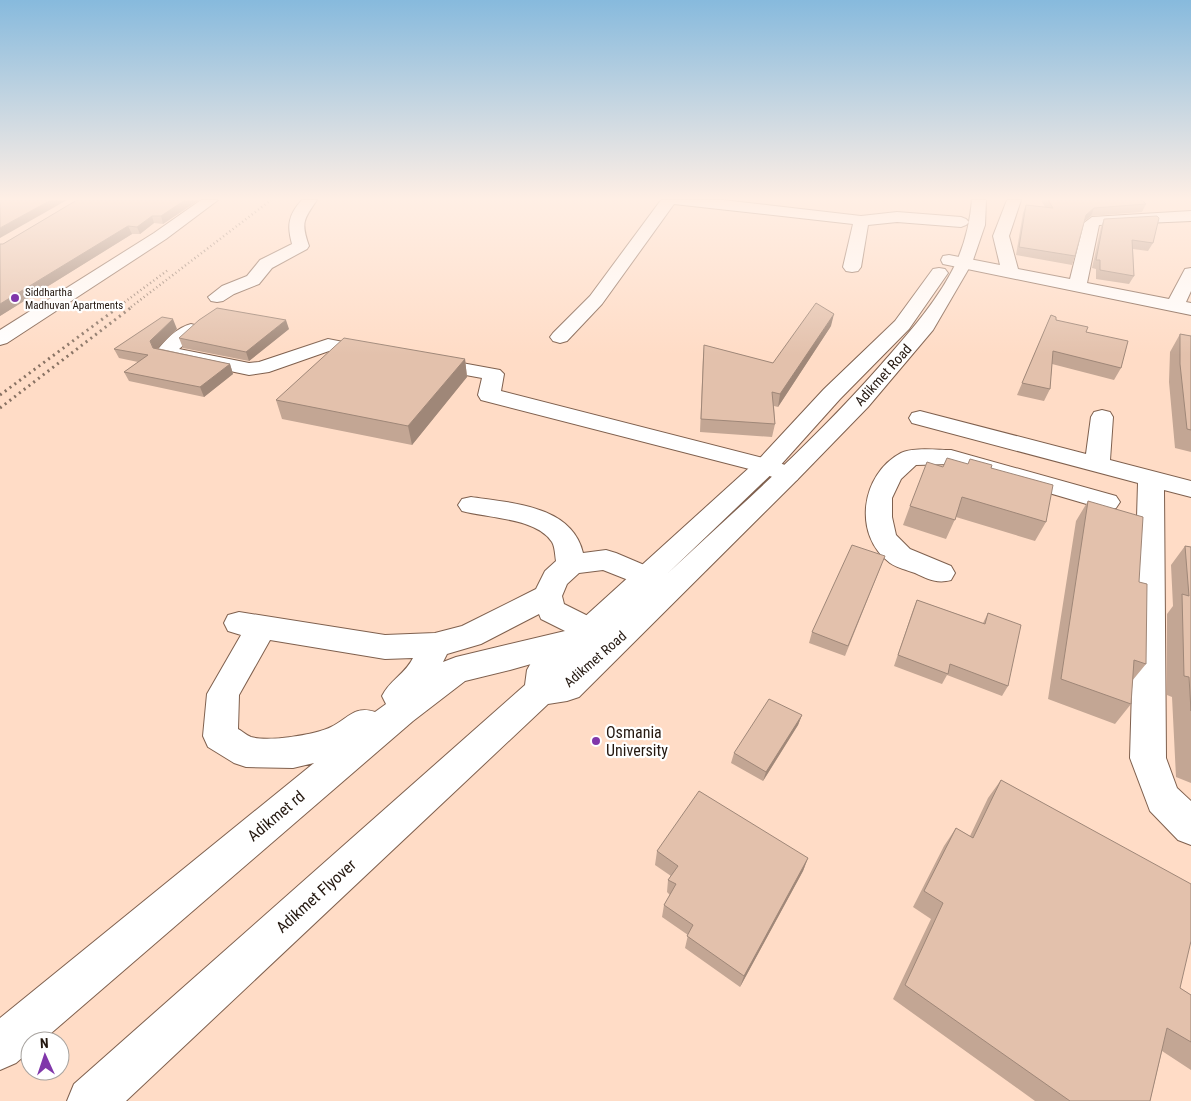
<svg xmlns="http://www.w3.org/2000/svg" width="1191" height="1101" viewBox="0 0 1191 1101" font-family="'Roboto Condensed',sans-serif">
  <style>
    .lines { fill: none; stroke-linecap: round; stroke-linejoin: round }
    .minor-casing { stroke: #7f604e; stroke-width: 2 }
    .major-casing { stroke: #7f604e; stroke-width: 2 }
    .minor { fill: #fff; fill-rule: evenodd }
    .major { fill: #fff; fill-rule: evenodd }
    .rail-far1 { stroke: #887263; stroke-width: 2.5; stroke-dasharray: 1 3; stroke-linecap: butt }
    .rail { stroke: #887263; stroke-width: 3; stroke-dasharray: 2 4; stroke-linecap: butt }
    .wall { fill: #c3a694 }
    .shaded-wall { fill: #9f8778 }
    .building { fill: #e3c1ac; stroke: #9f8778 }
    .poi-dot { fill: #8037aa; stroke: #fff; stroke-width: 2 }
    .labels { text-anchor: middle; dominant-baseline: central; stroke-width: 4.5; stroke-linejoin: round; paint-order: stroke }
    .far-poi-label { font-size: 11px; fill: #241810; stroke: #fff; text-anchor: start }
    .street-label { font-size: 14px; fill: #241810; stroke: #fff }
    .near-poi-label { font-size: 16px; fill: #241810; stroke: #fff; text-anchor: start }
    .near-street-label { font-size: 16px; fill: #241810; stroke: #fff }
  </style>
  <rect width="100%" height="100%" fill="#ffdcc6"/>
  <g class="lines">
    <!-- minor casing -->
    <g class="minor-casing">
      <path id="minor" d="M201 200H218L166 239 7 343 0 345V330L154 233Z
        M302 200H317C303 220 301 223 309 246L307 249 272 268 259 284 234 294 223 301 217 302 211 301 208 297 222 286 247 276 260 260 292 244C287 226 288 215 302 200Z
        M661 200H723L861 216 897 212 961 217 966 219 969 222 966 225 961 227 897 222 868 225 861 267 858 271 852 272 846 271 843 267 853 224 674 204 602 304 567 341 560 343 553 341 550 337 553 333 590 296Z
        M1007 200H1021L1009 236 1018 269 1070 279 1084 223 1092 217 1191 211V221L1099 225 1087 283 1169 299 1185 269 1191 268V291L1186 302 1191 303V315L943 264 941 260 943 256 949 255 1000 265 993 236Z
        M191 324 198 326 201 330 179 349 249 363 259 362 328 339 379 349 382 353 379 357 372 359 329 351 269 372 249 375 159 356 156 352C165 340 176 328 191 324Z
        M429 357 500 370 504 374 501 391 775 461 797 470 800 475 797 480 788 483 757 471 481 400 478 395 482 378 422 367 419 363 422 359Z
        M1102 410 1110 412 1113 417 1110 460 1191 481V497L1164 490 1166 758 1177 788 1191 801V845L1178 840 1150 811 1130 758 1138 483 912 423 909 418 912 413 920 411 1086 454 1091 417 1094 412Z
        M951 450 1116 496 1120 502 1116 508 1107 510 950 464 916 465 901 479 892 498V517L896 535 910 549 951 566 955 573 951 580C937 584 928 579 915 573 907 570 897 568 890 563 852 535 861 474 901 453 912 447 938 450 951 450Z
        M471 497C510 503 572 505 583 553L606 550 616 553 656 570 660 577 656 584 646 587 603 570 579 573 567 584 562 596 564 604 600 622 604 630 591 647 510 670 465 681 413 721 42 1041H30V1051L16 1063 0 1070V1018L314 763 293 768 246 767 234 763 208 747 203 736 207 694 241 635 228 631 224 623 228 615 239 612 385 635 435 633 462 626 536 589 545 571 556 561C555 555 555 547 552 542 537 518 487 518 462 511L458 505 462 499ZM539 614 541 619 565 631 456 657 443 662 447 654 481 644ZM270 640 385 659 413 658C406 673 389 681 382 696L386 704 375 712C354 705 348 719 331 727 315 735 268 742 251 737 246 735 242 731 238 729L239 695Z"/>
    </g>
    <!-- major casing -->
    <g class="major-casing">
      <path id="major" d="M972 200H986L985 225 972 263 933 330 868 407 797 480 579 697 567 701 548 704 126 1101H67L74 1084 525 685 527 670 532 661 569 631 760 458 824 389 895 321 933 269 939 268 945 269 948 273 909 329 840 399 778 468 667 574C739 507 814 441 879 367 907 335 938 301 956 263 965 243 970 222 972 200Z"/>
    </g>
    <!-- minor -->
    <use href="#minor" class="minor"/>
    <!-- major -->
    <use href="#major" class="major"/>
    <!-- rail-far1 -->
    <path class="rail-far1" d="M118 307 168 270
      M131 307 271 200"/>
    <!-- rail -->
    <path class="rail" d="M0 395 120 306
      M0 408 133 306"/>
  </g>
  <!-- wall -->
  <path class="wall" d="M77 200H199L163 224 154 223 140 234H132L0 316V244H3Z
    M1041 200H1142L1146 204 1142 212 1091 216 1084 221 1075 256 1072 265 1016 255 1023 213 1026 205 1045 207Z
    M1104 219 1153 243 1148 251 1133 249 1134 276 1129 284 1096 279V269L1092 268 1101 227Z
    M1051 315 1056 320 1086 332 1121 368 1114 380 1052 364 1050 389 1044 401 1017 395Z
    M831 326 778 407 774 406 775 424 772 437 700 432 703 357 704 345 773 363Z
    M177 329 157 348 230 364 233 374 204 397 129 381 124 372 138 362 119 358 114 349Z
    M289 329 249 361 183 348 179 338Z
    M1180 334 1191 336V452L1175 448 1169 382 1170 352Z
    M465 359 467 377 412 445 282 419 276 400Z
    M968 464 991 468 1046 522 1035 541 956 517 946 539 903 525 910 506Z
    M1088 501 1139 582 1146 664 1132 681 1131 704 1115 724 1048 699 1076 521Z
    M1185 546 1191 547V783L1176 777 1172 697 1167 695V614L1173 606 1171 565Z
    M881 566 845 656 809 643 812 632Z
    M917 600 983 623 988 613 1008 686 1002 696 947 675 942 684 894 666 913 610Z
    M802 715 798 725 763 781 731 763 734 753Z
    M1001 780 1180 988 1191 995V1070L1162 1051 1150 1101H1035L893 999 931 919 913 907 944 846 956 828 970 836 988 798Z
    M657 851 808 858 803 871 740 987 685 948 688 935 662 917 664 905 670 895 667 892 668 880 671 876 655 865Z"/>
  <!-- shaded-wall -->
  <path class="shaded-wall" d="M51 200H67L0 238V228Z
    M185 200H199L163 224 161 216Z
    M1094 208 1091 216 1082 223 1086 215Z
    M152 216 154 223 140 234 137 227Z
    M128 226 132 234 0 316V304Z
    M834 314 831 326 778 407 780 394Z
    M173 319 177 329 155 351 150 341Z
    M286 320 289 329 249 361 246 352Z
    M465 359 467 377 412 445 408 426Z
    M230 364 233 374 204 397 200 387Z
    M802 715 798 725 763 781 766 772Z
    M808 858 803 871 740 987 744 976Z"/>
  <!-- building -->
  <path class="building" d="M0 200H51L0 228Z
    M77 200H185L161 216H152L137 227 128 226 0 304V244H3Z
    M1048 200H1142L1146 204 1094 208 1086 215 1075 256 1019 247 1026 205 1053 208Z
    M1157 216 1159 218 1153 243 1132 240 1134 276 1100 270V260H1096L1104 219Z
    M816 303 834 314 780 394 772 392 775 424 701 419 704 345 773 363Z
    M217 308 286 320 246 352 179 338 199 320Z
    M1051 315 1056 317V320L1088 327 1086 332 1128 341 1121 368 1053 351 1050 389 1022 383Z
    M162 317 173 319 150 341 153 348 230 364 200 387 124 372 148 355 114 349Z
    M1180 334 1191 336V430L1187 429 1180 364Z
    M344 338 465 359 408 426 276 400Z
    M947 458 968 464 970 459 992 465 991 468 1053 485 1046 522 962 497 955 520 910 506 927 462 943 467Z
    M1088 501 1143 517 1139 582 1147 584 1146 664 1134 660 1131 704 1061 679Z
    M852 545 885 556 848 646 812 632Z
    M1185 546 1191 547V711L1189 677 1184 676 1182 594 1189 596Z
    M917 600 985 624 988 613 1021 625 1008 686 950 664 948 674 898 655Z
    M769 699 802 715 766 772 734 753Z
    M1001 780 1191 884V941L1180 988 1191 995V1042L1167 1028 1150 1101H1070L905 985 943 903 924 891 956 828 973 838Z
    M699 791 808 858 744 976 687 936 693 925 664 905 676 884 668 880 678 866 657 851Z"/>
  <!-- sky -->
  <linearGradient id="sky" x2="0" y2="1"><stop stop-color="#87badd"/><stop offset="0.56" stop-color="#ffefe5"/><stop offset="1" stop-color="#ffefe5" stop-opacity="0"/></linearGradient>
  <rect width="1191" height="355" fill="url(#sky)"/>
  <!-- markers -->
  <g class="poi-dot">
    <circle cx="15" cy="298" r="5"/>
    <circle cx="596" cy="741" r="5"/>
  </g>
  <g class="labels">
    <!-- far-poi labels -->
    <g class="far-poi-label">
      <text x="25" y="292">Siddhartha<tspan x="25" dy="13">Madhuvan Apartments</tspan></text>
    </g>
    <!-- street labels -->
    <g class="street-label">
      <text transform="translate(883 375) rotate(-48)">Adikmet Road</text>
      <text transform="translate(595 659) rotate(-41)">Adikmet Road</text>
    </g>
    <!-- near-poi labels -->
    <g class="near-poi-label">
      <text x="606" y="732">Osmania<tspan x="606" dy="18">University</tspan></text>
    </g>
    <!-- near-street labels -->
    <g class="near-street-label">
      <text transform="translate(276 816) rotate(-40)">Adikmet rd</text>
      <text transform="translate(316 896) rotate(-42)">Adikmet Flyover</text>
    </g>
  </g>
  <!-- north arrow -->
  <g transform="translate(45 1056) rotate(357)"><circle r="24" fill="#ffffff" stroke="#a7a39f"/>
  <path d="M0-4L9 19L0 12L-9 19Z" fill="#8037aa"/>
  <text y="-8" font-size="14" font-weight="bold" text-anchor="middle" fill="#241810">N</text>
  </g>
</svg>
